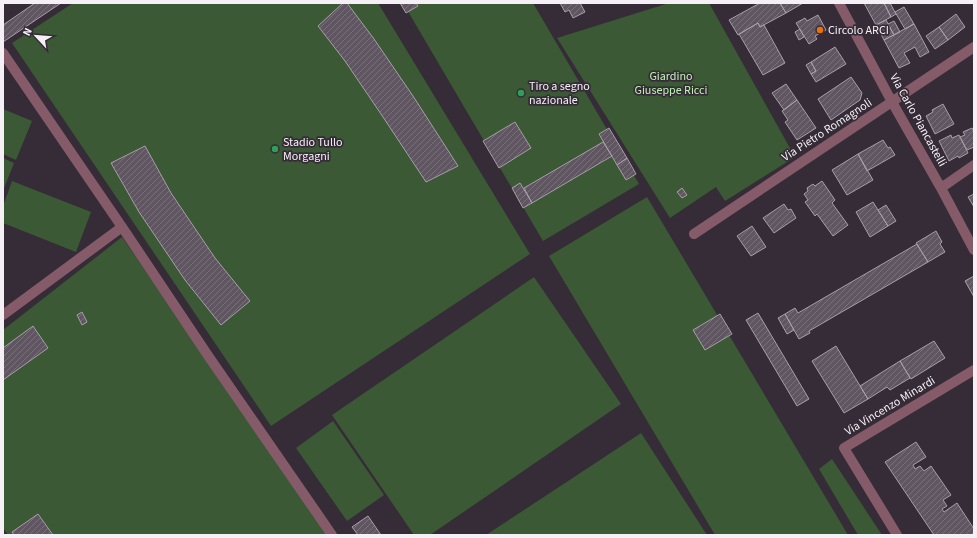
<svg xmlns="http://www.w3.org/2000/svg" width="977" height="538" viewBox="0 0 977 538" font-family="'Source Sans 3',sans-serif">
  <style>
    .green { fill: #3a5934 }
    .building { fill: url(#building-hatch); stroke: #a89daa }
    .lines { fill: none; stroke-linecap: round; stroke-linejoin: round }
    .minor { stroke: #865b69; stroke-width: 10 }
    .food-dot { fill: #e8710a; stroke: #352c37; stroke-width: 1.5 }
    .leisure-dot { fill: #2e9e5b; stroke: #352c37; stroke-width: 1.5 }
    .labels { text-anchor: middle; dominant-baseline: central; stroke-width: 3.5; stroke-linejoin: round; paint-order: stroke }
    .poi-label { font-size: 12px; fill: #f5eff6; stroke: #352c37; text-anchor: start }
    .park-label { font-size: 12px; fill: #bef4b2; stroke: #352c37 }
    .street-label { font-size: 12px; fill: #f5eff6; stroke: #352c37 }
  </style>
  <defs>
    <pattern id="building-hatch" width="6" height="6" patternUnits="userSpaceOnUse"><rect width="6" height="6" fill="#605662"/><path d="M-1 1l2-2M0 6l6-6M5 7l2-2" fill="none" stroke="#776f79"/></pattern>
  </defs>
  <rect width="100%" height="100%" fill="#352c37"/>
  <!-- green -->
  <path class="green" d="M73 3H378L530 254 271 426 12 43Z
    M403 3H533L639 184 543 241Z
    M669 3H709L795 157 725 201 716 187 670 218 557 38Z
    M3 109 32 121 16 160 3 154Z
    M3 158 14 163 3 191Z
    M12 181 91 212 76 252 3 223V206Z
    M647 197 848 535H715L549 256Z
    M122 237 328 535H8L3 528V330Z
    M534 277 621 404 430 535H414L332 415Z
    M333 421 384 495 347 521 296 448Z
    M641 433 707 535H486Z
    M832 459 882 535H858L819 469Z"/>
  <!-- building -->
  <path class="building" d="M35 3H61L3 42V25Z
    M343 3H347L374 39 413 96 458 166 426 182 383 117 345 61 318 26Z
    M400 3H416L418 6 406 13Z
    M560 3H580L585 12 573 18 569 10 565 12Z
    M760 3H780L786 13 760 27 758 23 738 35 729 20Z
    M780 3H803L786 13Z
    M864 3H884L891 17 876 25Z
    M884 3H890L896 14 891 17Z
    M904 7 914 24 905 29 895 12Z
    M956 14 965 27 948 40 939 27Z
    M818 15 826 30 815 36 817 39 809 44 796 23 805 18 807 21Z
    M886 20 894 35 884 40 876 25Z
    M894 21 900 32 894 35 888 24Z
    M758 23 760 27 764 25 785 63 763 75 739 34Z
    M914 24 929 52 920 57 915 47 904 53 910 63 899 68 884 40Z
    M939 27 948 40 935 49 926 36Z
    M800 29 804 37 799 40 795 32Z
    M835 47 846 64 816 82 811 74 816 71 811 62Z
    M811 62 816 71 811 74 806 65Z
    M851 77 862 93 860 100 831 120 818 99Z
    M786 84 797 100 784 110 772 93Z
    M797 100 816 128 797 140 785 122 788 120 782 111Z
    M943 104 954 124 935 134 926 116 933 112 932 110Z
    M515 122 531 148 499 168 483 141Z
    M609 128 627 158 617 165 599 134Z
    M972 128 974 132V147L967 150 960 137 965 135 963 132Z
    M951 135 952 138 959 135 968 153 959 158 958 156 949 161 939 141Z
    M883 140 888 148 890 147 895 155 867 171 858 154Z
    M603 142 612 156 532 203 524 188Z
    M145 146 171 193 215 258 250 301 221 325 185 280 139 212 111 163Z
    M858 154 873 180 847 195 832 170Z
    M627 158 636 174 626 180 617 165Z
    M822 181 835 200 832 203 848 225 833 236 817 214 815 216 805 202 808 200 804 194 808 191 807 188 813 184 815 186Z
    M520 183 532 203 523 208 512 188Z
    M682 188 687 195 682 198 677 192Z
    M974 194V207L968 197Z
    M873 202 888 226 870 237 856 212Z
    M784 204 788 210 791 209 796 218 774 233 763 218Z
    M886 205 896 221 888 226 878 210Z
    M752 226 766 247 751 256 737 236Z
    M936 231 942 242 940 244 945 252 928 262 916 243Z
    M917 244 928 262 809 331 810 333 799 339 785 314 795 308 798 313Z
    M974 276V297L965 281Z
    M82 312 87 322 82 325 77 315Z
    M758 313 809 399 797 406 746 320Z
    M720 314 732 334 705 350 693 330Z
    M785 314 794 330 787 334 778 318Z
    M33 326 48 348 3 380V348Z
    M934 341 945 358 911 379 900 361Z
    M836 346 868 399 844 413 812 361Z
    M900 361 910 378 890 390 887 387 868 399 860 386Z
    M916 442 926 457 913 465 915 469 920 466 924 471 931 466 951 495 943 500 947 506 942 509 944 512 957 503 974 529V535H934L885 462Z
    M38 514 53 535H14L12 532Z
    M368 516 381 535H358L352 527Z"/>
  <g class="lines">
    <!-- minor -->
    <path class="minor" d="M839 3 892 102 941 188 974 250
      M3 53 122 227 3 315
      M941 188 974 165
      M122 227 209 357 332 535
      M694 234 974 47
      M897 535 844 448 974 370"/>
  </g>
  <!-- markers -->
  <circle class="food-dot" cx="820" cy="30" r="4"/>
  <g class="leisure-dot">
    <circle cx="521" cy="93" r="4"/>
    <circle cx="275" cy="149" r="4"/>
  </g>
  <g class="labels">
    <!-- poi labels -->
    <g class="poi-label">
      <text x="828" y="30">Circolo ARCI</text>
      <text x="529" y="86">Tiro a segno<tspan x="529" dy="14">nazionale</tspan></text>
      <text x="283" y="142">Stadio Tullo<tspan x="283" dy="14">Morgagni</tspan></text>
    </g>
    <!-- park labels -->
    <g class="park-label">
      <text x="671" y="76">Giardino<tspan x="671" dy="14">Giuseppe Ricci</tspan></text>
    </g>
    <!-- street labels -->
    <g class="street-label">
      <text transform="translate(918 120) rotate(61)">Via Carlo Piancastelli</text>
      <text transform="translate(827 130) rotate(-33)">Via Pietro Romagnoli</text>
      <text transform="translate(890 406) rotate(-31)">Via Vincenzo Minardi</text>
    </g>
  </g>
  <!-- border -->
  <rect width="977" height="538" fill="none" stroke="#f5eff6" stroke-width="8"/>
  <!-- north arrow -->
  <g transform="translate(36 36) rotate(296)" stroke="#352c37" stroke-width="3" paint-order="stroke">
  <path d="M0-3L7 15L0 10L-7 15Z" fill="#f5eff6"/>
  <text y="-6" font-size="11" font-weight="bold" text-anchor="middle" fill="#f5eff6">N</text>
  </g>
</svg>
